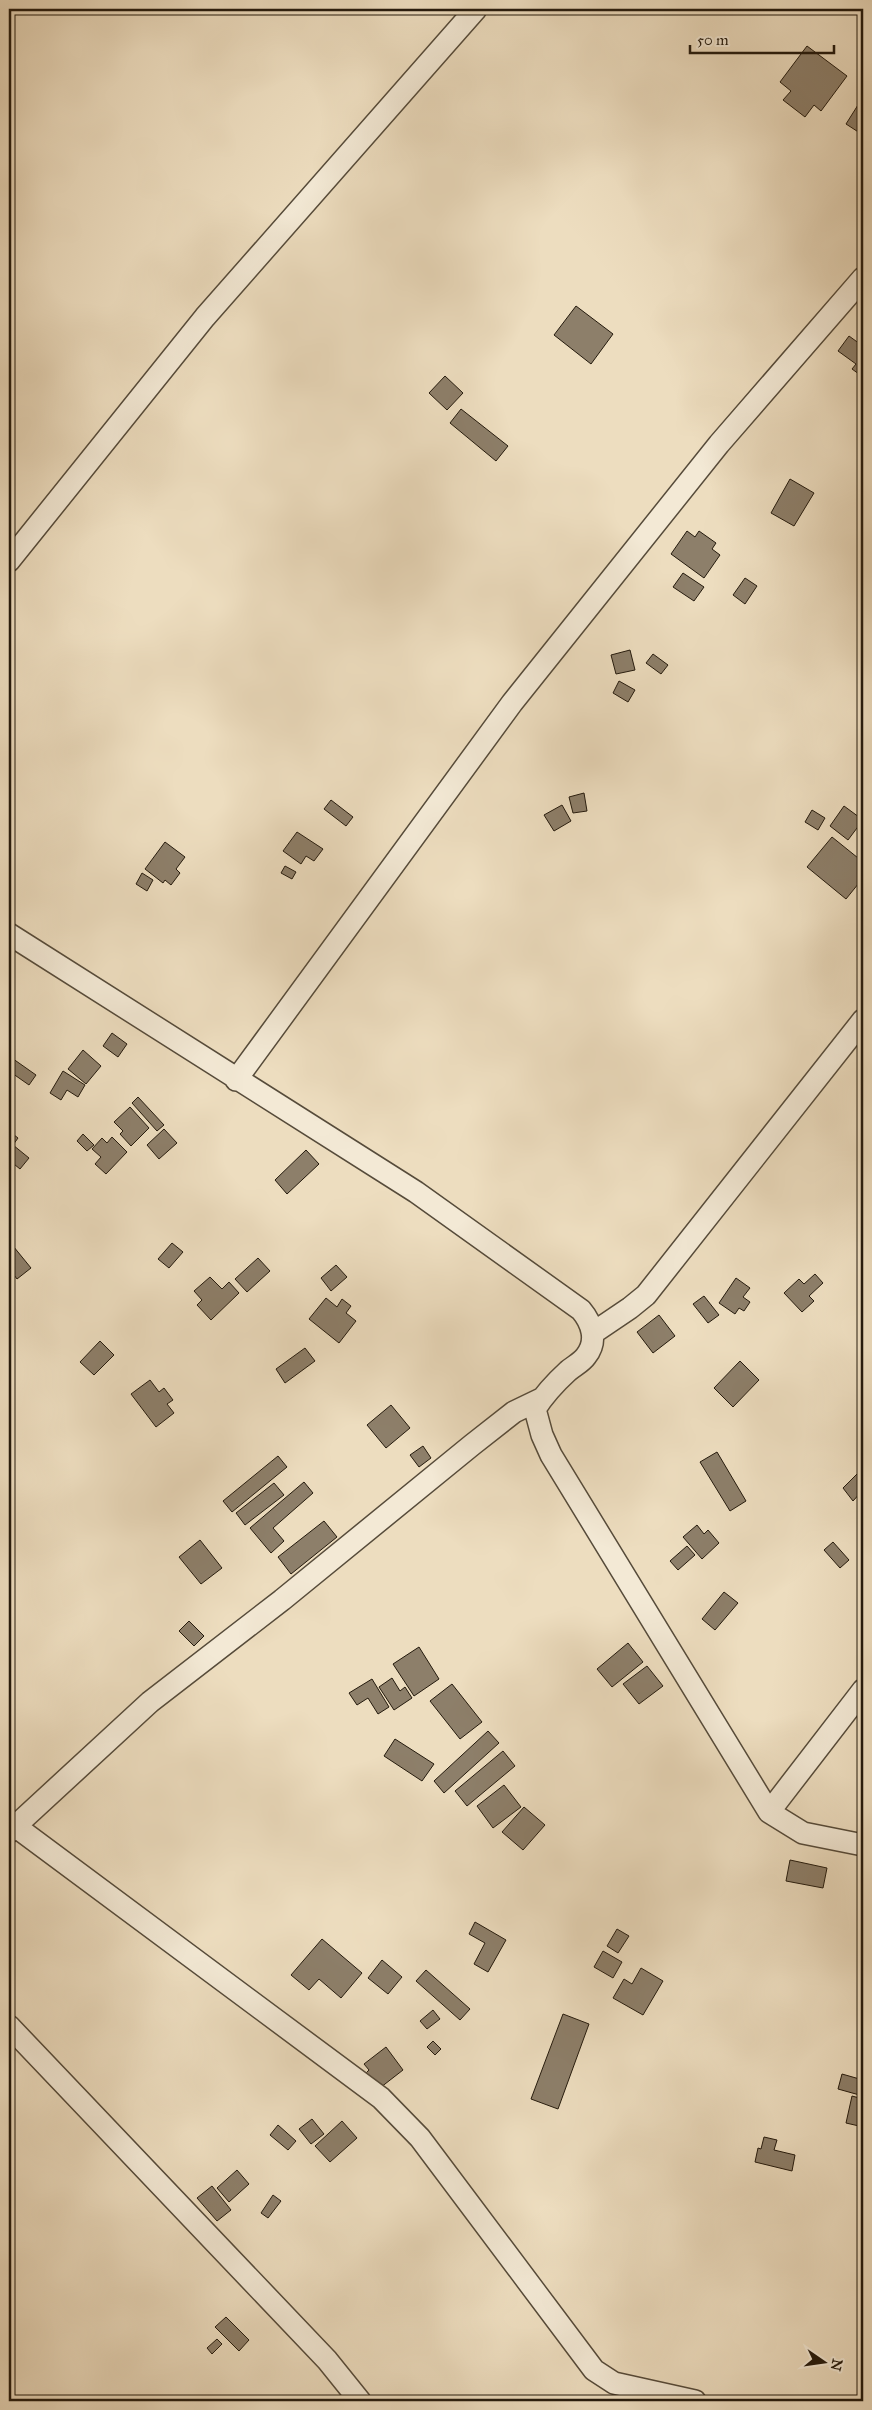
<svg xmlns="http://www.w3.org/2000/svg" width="872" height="2410" viewBox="0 0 872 2410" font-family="'IM FELL Great Primer',serif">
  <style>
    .building { fill: #8d7f6a; stroke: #241a0d }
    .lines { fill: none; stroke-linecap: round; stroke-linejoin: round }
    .minor-casing { stroke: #564b3a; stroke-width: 24 }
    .minor { stroke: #f3e9d5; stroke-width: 21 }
  </style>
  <rect width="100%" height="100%" fill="#edddbf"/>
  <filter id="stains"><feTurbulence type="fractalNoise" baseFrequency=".004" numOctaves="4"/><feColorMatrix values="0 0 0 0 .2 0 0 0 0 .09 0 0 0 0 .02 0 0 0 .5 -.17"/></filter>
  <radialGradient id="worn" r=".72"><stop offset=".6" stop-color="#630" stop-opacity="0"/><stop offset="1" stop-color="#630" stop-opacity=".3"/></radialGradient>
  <!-- building -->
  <path class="building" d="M807 46 847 76 821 111 814 105 805 117 783 100 791 91 780 82Z
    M863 97V135L846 124Z
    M576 306 613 334 591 364 554 335Z
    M849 336 860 344 863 340V377L852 369 856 364 838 351Z
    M445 376 463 393 447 410 429 393Z
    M461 409 508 446 496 461 450 423Z
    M790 479 814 493 794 526 771 513Z
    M687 531 695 537 699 531 716 543 712 549 720 555 704 578 671 554Z
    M683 573 704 587 694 601 673 587Z
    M745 578 757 586 745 604 733 595Z
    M630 650 635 670 616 674 611 655Z
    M653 654 668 665 661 674 646 663Z
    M619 681 635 690 628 702 613 693Z
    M584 793 587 811 573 813 569 797Z
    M331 800 353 817 346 826 324 809Z
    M562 805 571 821 554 831 544 815Z
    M844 806 863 820 848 840 830 826Z
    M812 810 825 818 818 830 805 822Z
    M297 832 323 849 314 861 306 856 301 864 283 851Z
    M832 837 863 862V878L846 899 807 867Z
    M165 842 185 857 176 869 180 873 171 885 165 880 163 883 145 869Z
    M285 866 296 872 292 879 281 873Z
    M142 873 153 880 147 891 136 884Z
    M112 1033 127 1044 118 1057 103 1046Z
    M83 1050 101 1066 86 1084 68 1069Z
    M9 1056 36 1075 29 1085 9 1071Z
    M63 1071 85 1085 78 1097 67 1090 61 1100 50 1093Z
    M138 1097 164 1125 157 1131 132 1103Z
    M130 1107 149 1128 131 1146 120 1134 123 1131 114 1122Z
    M164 1129 177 1143 159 1159 147 1145Z
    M9 1131 18 1138 13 1145 29 1158 20 1169 9 1160Z
    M83 1134 94 1145 87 1151 77 1141Z
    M112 1137 127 1152 106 1174 95 1164 101 1157 92 1149 102 1138 107 1143Z
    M306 1150 319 1164 287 1194 275 1180Z
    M9 1241 31 1268 17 1279 9 1268Z
    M172 1243 183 1252 169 1268 158 1259Z
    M258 1258 270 1271 247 1292 235 1279Z
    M336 1265 347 1277 331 1291 321 1278Z
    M815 1274 823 1283 809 1296 814 1301 802 1312 784 1293 799 1279 804 1284Z
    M210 1277 222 1289 229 1282 239 1293 211 1320 197 1305 202 1300 194 1291Z
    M736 1278 750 1288 743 1297 750 1302 744 1311 739 1308 735 1314 719 1303Z
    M704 1296 719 1315 708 1323 693 1304Z
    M326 1298 337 1307 342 1299 351 1306 346 1313 356 1321 339 1343 309 1319Z
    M659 1315 675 1336 653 1353 637 1332Z
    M100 1341 114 1355 94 1375 80 1362Z
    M305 1348 315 1361 285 1383 276 1369Z
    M740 1361 759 1380 733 1407 714 1388Z
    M150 1380 159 1392 164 1388 173 1400 167 1404 174 1413 156 1427 131 1394Z
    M391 1405 410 1428 386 1448 367 1425Z
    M423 1446 431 1458 419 1467 410 1455Z
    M717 1452 746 1501 730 1511 700 1462Z
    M278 1456 287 1467 232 1512 223 1501Z
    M860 1471 863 1474V1490L853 1501 843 1488Z
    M304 1482 313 1493 273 1528 284 1541 271 1553 250 1528Z
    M274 1483 284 1495 245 1525 236 1513Z
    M324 1521 337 1537 291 1574 278 1557Z
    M697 1525 704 1534 708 1530 719 1543 702 1559 683 1537Z
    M200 1540 222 1568 201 1584 179 1557Z
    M833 1542 849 1560 840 1568 824 1550Z
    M687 1546 695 1555 678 1570 670 1561Z
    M724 1592 738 1603 715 1630 702 1619Z
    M189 1621 204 1636 194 1646 179 1631Z
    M628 1643 643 1662 612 1687 597 1669Z
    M419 1647 439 1679 414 1696 393 1664Z
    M647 1666 663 1686 639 1704 623 1684Z
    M392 1678 400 1691 405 1687 412 1698 394 1710 379 1687Z
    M372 1679 389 1707 378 1714 368 1698 357 1705 349 1693Z
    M452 1684 482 1722 460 1739 430 1701Z
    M488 1731 499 1743 444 1793 434 1781Z
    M395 1739 434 1764 422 1781 384 1756Z
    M503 1751 515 1766 467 1806 455 1791Z
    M504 1785 521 1807 493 1828 477 1806Z
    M524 1807 545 1825 523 1850 502 1832Z
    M790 1860 827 1868 823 1888 786 1881Z
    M475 1922 506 1940 488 1972 474 1964 485 1943 469 1934Z
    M617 1929 629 1936 618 1953 607 1946Z
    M322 1939 362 1973 341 1998 319 1979 309 1990 291 1975Z
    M603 1951 622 1962 613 1978 594 1967Z
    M382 1960 402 1977 388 1994 368 1978Z
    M641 1968 663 1981 643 2015 613 1998 624 1979 632 1984Z
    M426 1970 470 2009 460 2020 416 1981Z
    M433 2010 440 2019 427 2029 420 2021Z
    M563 2014 589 2024 558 2109 531 2099Z
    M433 2041 441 2049 435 2055 427 2047Z
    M386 2047 403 2070 376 2091 364 2075 369 2070 364 2064Z
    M842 2074 863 2080V2096L838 2089Z
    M852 2096 863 2099 859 2126 846 2123Z
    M312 2119 324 2134 311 2144 299 2129Z
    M342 2121 357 2138 330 2162 315 2146Z
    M278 2125 296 2141 288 2150 270 2135Z
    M764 2137 777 2140 774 2150 795 2155 792 2171 755 2162 758 2148 761 2149Z
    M237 2170 249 2184 229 2202 217 2188Z
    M212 2186 231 2210 217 2221 197 2198Z
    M273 2195 281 2201 268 2218 261 2213Z
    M226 2317 249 2340 239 2351 215 2327Z
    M217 2339 222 2344 212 2354 207 2348Z"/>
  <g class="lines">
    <!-- minor casing -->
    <g class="minor-casing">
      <path id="minor" d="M9 561 205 317 476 9
        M9 934 416 1192 581 1310C592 1323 598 1341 586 1356 582 1362 574 1366 568 1371 556 1382 544 1395 535 1409L542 1435 551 1455 769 1812 803 1833 863 1845
        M236 1080 512 703 719 444 863 278
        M593 1333 630 1308 646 1295 863 1020
        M769 1812 863 1690
        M15 1826 381 2098 420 2138 594 2370 614 2383 695 2401
        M9 1832 150 1702 282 1600 472 1445 514 1412 541 1399
        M9 2026 327 2360 360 2401"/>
    </g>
    <!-- minor -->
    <use href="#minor" class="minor"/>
  </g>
  <!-- margin -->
  <rect width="872" height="2410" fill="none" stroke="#edddbf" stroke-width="30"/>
  <rect x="10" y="10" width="852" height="2390" fill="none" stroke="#241a0d" stroke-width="2.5"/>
  <rect x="15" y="15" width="842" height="2380" fill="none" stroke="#241a0d"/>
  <!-- north arrow -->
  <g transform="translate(824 2362) rotate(103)" stroke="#f3e9d5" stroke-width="4" paint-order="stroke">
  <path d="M0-4L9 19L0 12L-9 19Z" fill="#241a0d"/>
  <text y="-8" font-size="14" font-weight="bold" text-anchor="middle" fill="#241a0d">N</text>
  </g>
  <!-- scale -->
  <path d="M690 45v8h144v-8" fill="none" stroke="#241a0d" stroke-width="2.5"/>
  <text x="697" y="45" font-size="15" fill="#241a0d" stroke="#f3e9d5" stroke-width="4" paint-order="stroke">50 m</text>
  <rect width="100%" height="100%" filter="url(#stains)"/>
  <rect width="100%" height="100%" fill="url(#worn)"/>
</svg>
